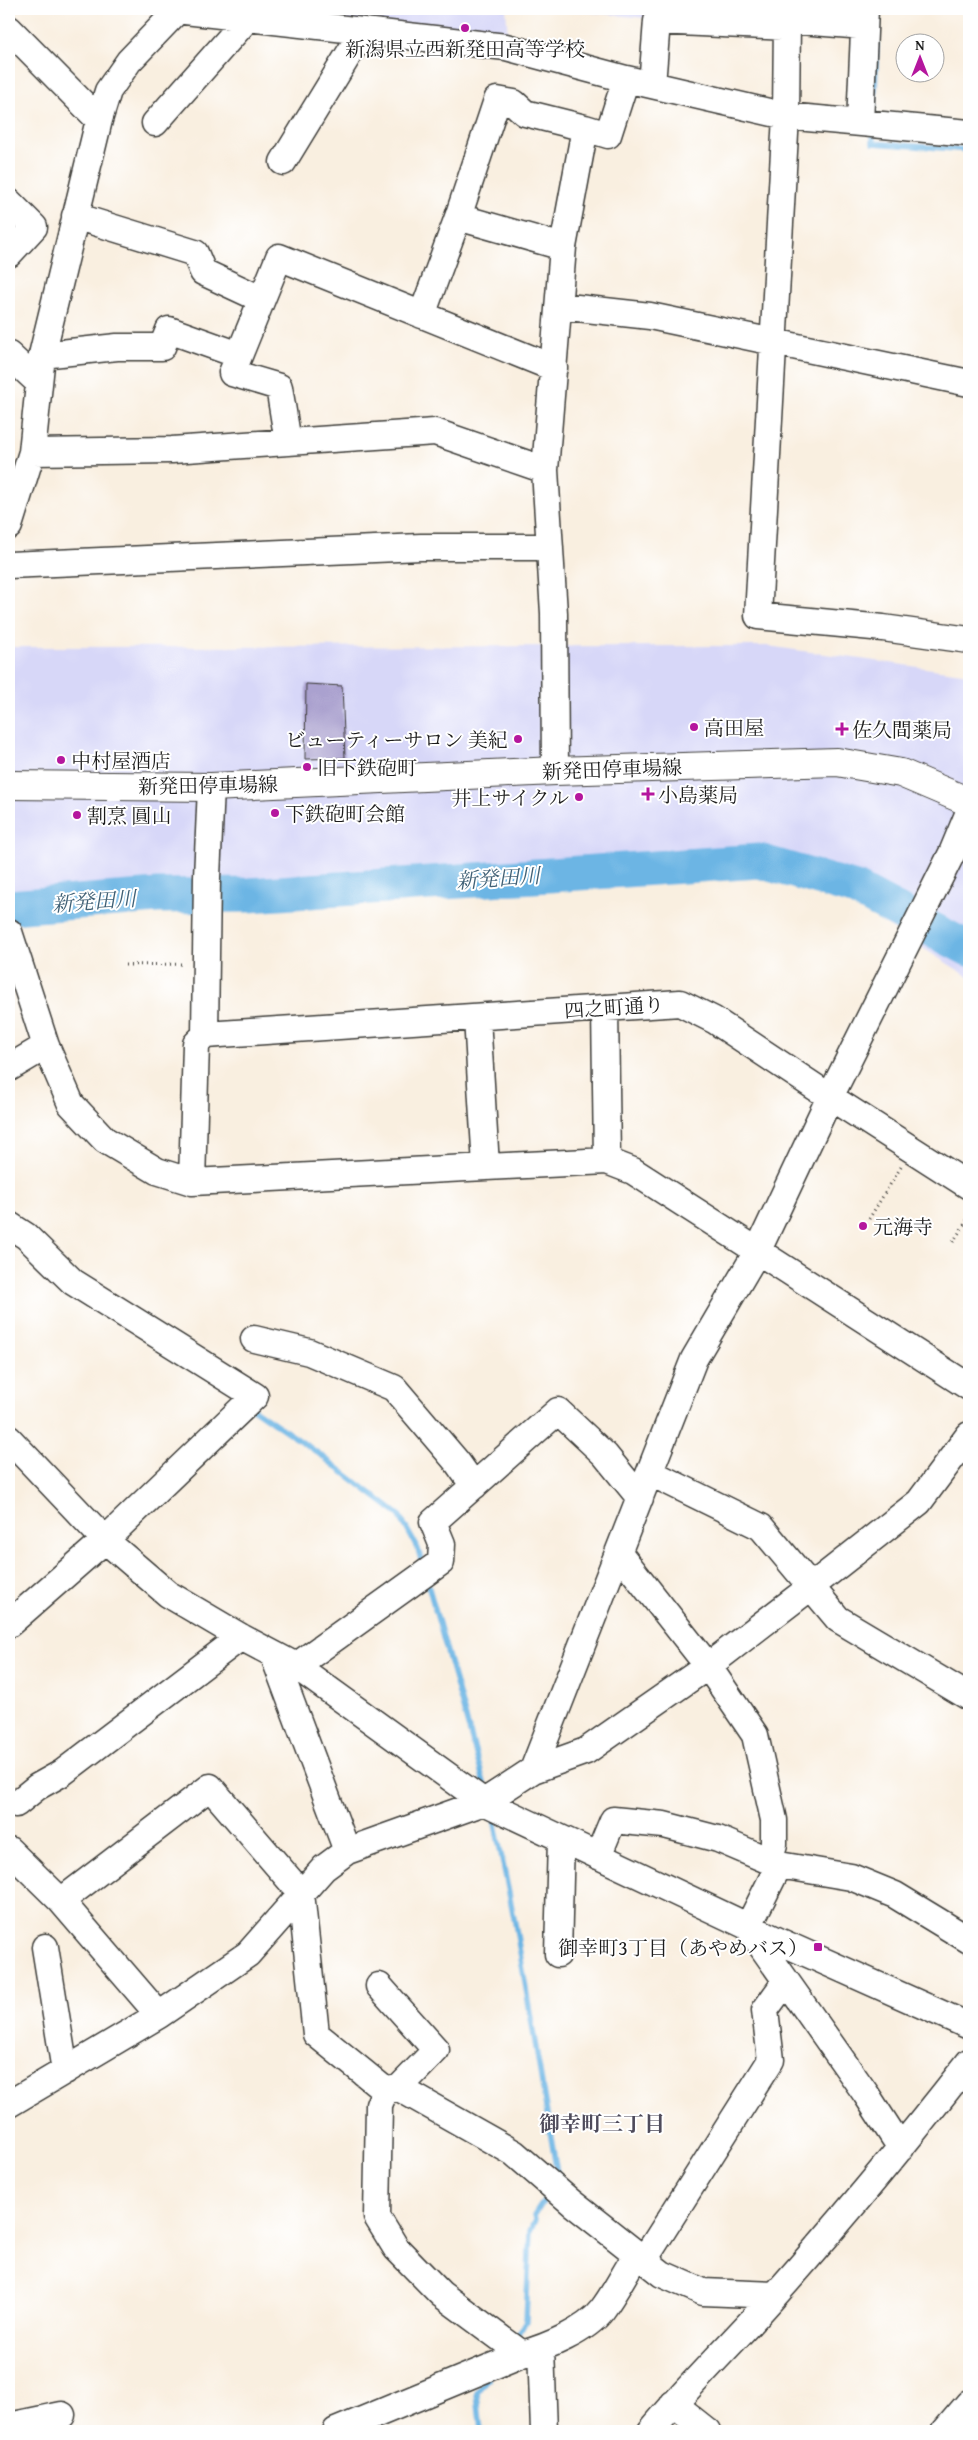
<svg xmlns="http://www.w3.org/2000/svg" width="978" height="2440" viewBox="0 0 978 2440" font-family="'Gentium Book Plus','Noto Serif JP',serif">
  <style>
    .built { fill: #d7d7f8 }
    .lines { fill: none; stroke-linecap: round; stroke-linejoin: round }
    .stream { stroke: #6cb5e4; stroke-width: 5.5 }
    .river { stroke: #6cb5e4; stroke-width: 35 }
    .building { fill: #aaa1cf }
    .minor-casing { stroke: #3d3c39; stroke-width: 29 }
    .major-casing { stroke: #3d3c39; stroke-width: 30 }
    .path { stroke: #3d3c39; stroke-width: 3; stroke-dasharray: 1 4; stroke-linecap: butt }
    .minor { stroke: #fff; stroke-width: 26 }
    .major { stroke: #fff; stroke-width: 28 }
    .poi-dot { fill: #b5179e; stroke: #fff; stroke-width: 2 }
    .labels { text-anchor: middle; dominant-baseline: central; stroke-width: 4; stroke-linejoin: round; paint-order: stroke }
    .poi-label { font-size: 20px; fill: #1c1c1c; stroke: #fff; text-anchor: start }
    .street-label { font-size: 20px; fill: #1c1c1c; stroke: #fff }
    .water-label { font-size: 21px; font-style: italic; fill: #406176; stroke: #fff }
    .neighbourhood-label { font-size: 21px; font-weight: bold; fill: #4e4b5b; stroke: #fff }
  </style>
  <rect width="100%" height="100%" fill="#fff"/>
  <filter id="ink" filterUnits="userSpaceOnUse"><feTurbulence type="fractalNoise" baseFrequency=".02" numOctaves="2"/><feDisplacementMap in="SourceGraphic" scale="10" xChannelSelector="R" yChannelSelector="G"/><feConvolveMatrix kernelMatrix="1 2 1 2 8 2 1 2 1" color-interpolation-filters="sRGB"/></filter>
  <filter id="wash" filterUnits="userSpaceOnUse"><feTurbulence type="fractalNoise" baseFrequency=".0096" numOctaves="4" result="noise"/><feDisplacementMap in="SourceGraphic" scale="20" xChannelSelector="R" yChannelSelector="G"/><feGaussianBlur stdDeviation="1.12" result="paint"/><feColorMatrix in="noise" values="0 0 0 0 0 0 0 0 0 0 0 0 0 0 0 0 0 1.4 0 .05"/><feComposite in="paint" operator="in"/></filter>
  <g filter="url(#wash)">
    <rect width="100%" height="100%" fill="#f9efe0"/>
    <!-- built -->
    <path class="built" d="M340 9H506L508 36 339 20Z
      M554 9H646L645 18Z
      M767 646 969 674V977L790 865 9 898V647Z"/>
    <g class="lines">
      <!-- stream -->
      <path class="stream" d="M874 118 878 9
        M873 130V143L969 150
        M251 1407 318 1453 399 1515 418 1549 423 1567
        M427 1581 487 1793
        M493 1814 515 1923 558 2179
        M516 2339 526 2321 530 2231 535 2220 534 2216 549 2193
        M481 2431 477 2393 488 2379"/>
      <!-- river -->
      <path class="river" d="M9 907 158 896 249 895 759 861 856 889 969 949"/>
    </g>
    <g id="blocks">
      <!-- building -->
      <path class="building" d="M306 684 342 686 345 758 305 759Z"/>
    </g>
  </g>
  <g filter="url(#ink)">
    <use href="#blocks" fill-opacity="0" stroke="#3d3c39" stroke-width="1"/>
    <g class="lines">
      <!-- minor casing -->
      <g class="minor-casing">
        <path id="minor" d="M167 9 506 47 626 79 786 116 969 133
          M864 26 787 20 786 116 758 616 883 628 969 640
          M9 29 99 120
          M652 85 657 21 787 27
          M155 123 247 19
          M860 123 865 9
          M283 162 363 31
          M9 202 34 227 9 254
          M75 216 195 253 203 272 261 299
          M458 217 497 100 514 103 525 113 585 128
          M559 306 650 316 969 383
          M422 315 458 217 563 247
          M9 355 38 382
          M42 355 117 347H162L169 330 239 355
          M288 442 279 387 232 373 279 257 554 368
          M32 452 172 450 435 432 545 470
          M9 526 32 452 42 355 99 120 108 91 129 61 178 10
          M9 565 421 547H550
          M555 771 554 613 545 470 563 247 585 128 608 135 626 79
          M9 932 46 1046 71 1104 105 1140 157 1171 192 1182 607 1161 633 1171 969 1387
          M605 1008 607 1161
          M477 1018 486 1166
          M205 1035 680 1003 714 1020 830 1097 969 1186
          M9 1068 46 1046
          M192 1182 196 1044 205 1035 207 877 211 787
          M9 1225 26 1236 73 1282 255 1396 105 1540 9 1624
          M254 1339 309 1352 394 1388 457 1462 474 1486
          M9 1439 105 1540 168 1594 241 1637 296 1666 484 1802 781 1942 969 2026
          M651 1473 761 1527 838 1619 969 1697
          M619 1553 708 1666 755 1735 774 1820V1844L769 1861
          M273 1654 347 1851
          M296 1666 441 1562 442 1544 433 1522 558 1411 605 1455 640 1498
          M533 1770 586 1751 708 1666 812 1586 919 1502 969 1435
          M16 1804 37 1787 62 1773 241 1637
          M9 1850 61 1901
          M598 1856 613 1820 664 1825 718 1839 779 1865 851 1877 895 1895 969 1940
          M779 1865 748 1927 866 2094 901 2148
          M45 1947 65 2071
          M558 1954 561 1839
          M379 1986 436 2050 399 2088
          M159 2015 61 1901 210 1787 301 1893 316 2034 385 2090 399 2088 514 2153 572 2203 662 2274 703 2292 775 2295
          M385 2090 379 2105 377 2217 396 2248 441 2294 522 2354
          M9 2104 159 2015 248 1954 324 1868 347 1851 484 1802 533 1770 694 1359 758 1250 830 1097 952 853 969 812
          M644 2260 771 2060 765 2010 786 1981
          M541 2348 544 2431
          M673 2404 707 2431
          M9 2426 62 2415
          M336 2431 522 2354C547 2347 586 2331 602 2310 615 2293 625 2272 637 2254
          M651 2431C690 2383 735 2341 776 2294 843 2219 907 2141 969 2062
          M945 2431 969 2403"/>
      </g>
      <!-- major casing -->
      <g class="major-casing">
        <path id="major" d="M9 785 211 787 555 771 837 762 901 773 969 802"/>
      </g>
      <!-- path -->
      <path class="path" d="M125 965 184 964
        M869 1219 901 1167
        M953 1242 969 1217"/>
      <!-- minor -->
      <use href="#minor" class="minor"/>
      <!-- major -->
      <use href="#major" class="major"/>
    </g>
  </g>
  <!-- markers -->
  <g class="poi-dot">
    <circle cx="465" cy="28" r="5"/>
    <circle cx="694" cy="727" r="5"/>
    <path d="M839.5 721.5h5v5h5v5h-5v5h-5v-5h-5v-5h5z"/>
    <circle cx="518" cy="739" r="5"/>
    <circle cx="61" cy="760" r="5"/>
    <circle cx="307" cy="767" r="5"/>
    <path d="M645.5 786.5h5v5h5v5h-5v5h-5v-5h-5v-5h5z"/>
    <circle cx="579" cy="797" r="5"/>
    <circle cx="275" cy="813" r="5"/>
    <circle cx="77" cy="815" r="5"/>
    <circle cx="863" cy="1226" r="5"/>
    <rect x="813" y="1942" width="10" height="10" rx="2.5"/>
  </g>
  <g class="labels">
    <!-- poi labels -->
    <g class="poi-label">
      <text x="465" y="48" text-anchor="middle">新潟県立西新発田高等学校</text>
      <text x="704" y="727">高田屋</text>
      <text x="852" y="729">佐久間薬局</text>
      <text x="508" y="739" text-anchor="end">ビューティーサロン 美紀</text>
      <text x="71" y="760">中村屋酒店</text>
      <text x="317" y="767">旧下鉄砲町</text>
      <text x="658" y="794">小島薬局</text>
      <text x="569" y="797" text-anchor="end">井上サイクル</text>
      <text x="285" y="813">下鉄砲町会館</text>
      <text x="87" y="815">割烹 圓山</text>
      <text x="873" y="1226">元海寺</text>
      <text x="808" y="1947" text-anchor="end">御幸町3丁目（あやめバス）</text>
    </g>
    <!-- street labels -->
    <g class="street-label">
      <text transform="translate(612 769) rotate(-2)">新発田停車場線</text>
      <text transform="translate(208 785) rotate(-1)">新発田停車場線</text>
      <text transform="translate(614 1007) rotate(-4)">四之町通り</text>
    </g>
    <!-- water labels -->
    <g class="water-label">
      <text transform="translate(498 878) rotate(-4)">新発田川</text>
      <text transform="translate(94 901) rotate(-4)">新発田川</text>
    </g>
    <!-- neighbourhood labels -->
    <g class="neighbourhood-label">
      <text x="602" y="2123">御幸町三丁目</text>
    </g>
  </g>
  <!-- margin -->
  <rect width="978" height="2440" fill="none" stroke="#fff" stroke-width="30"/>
  <!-- north arrow -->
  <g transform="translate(920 58)"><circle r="24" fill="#ffffff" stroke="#a4a4a4"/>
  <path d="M0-4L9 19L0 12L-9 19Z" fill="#b5179e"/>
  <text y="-8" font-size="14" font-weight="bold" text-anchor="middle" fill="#1c1c1c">N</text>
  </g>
</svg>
